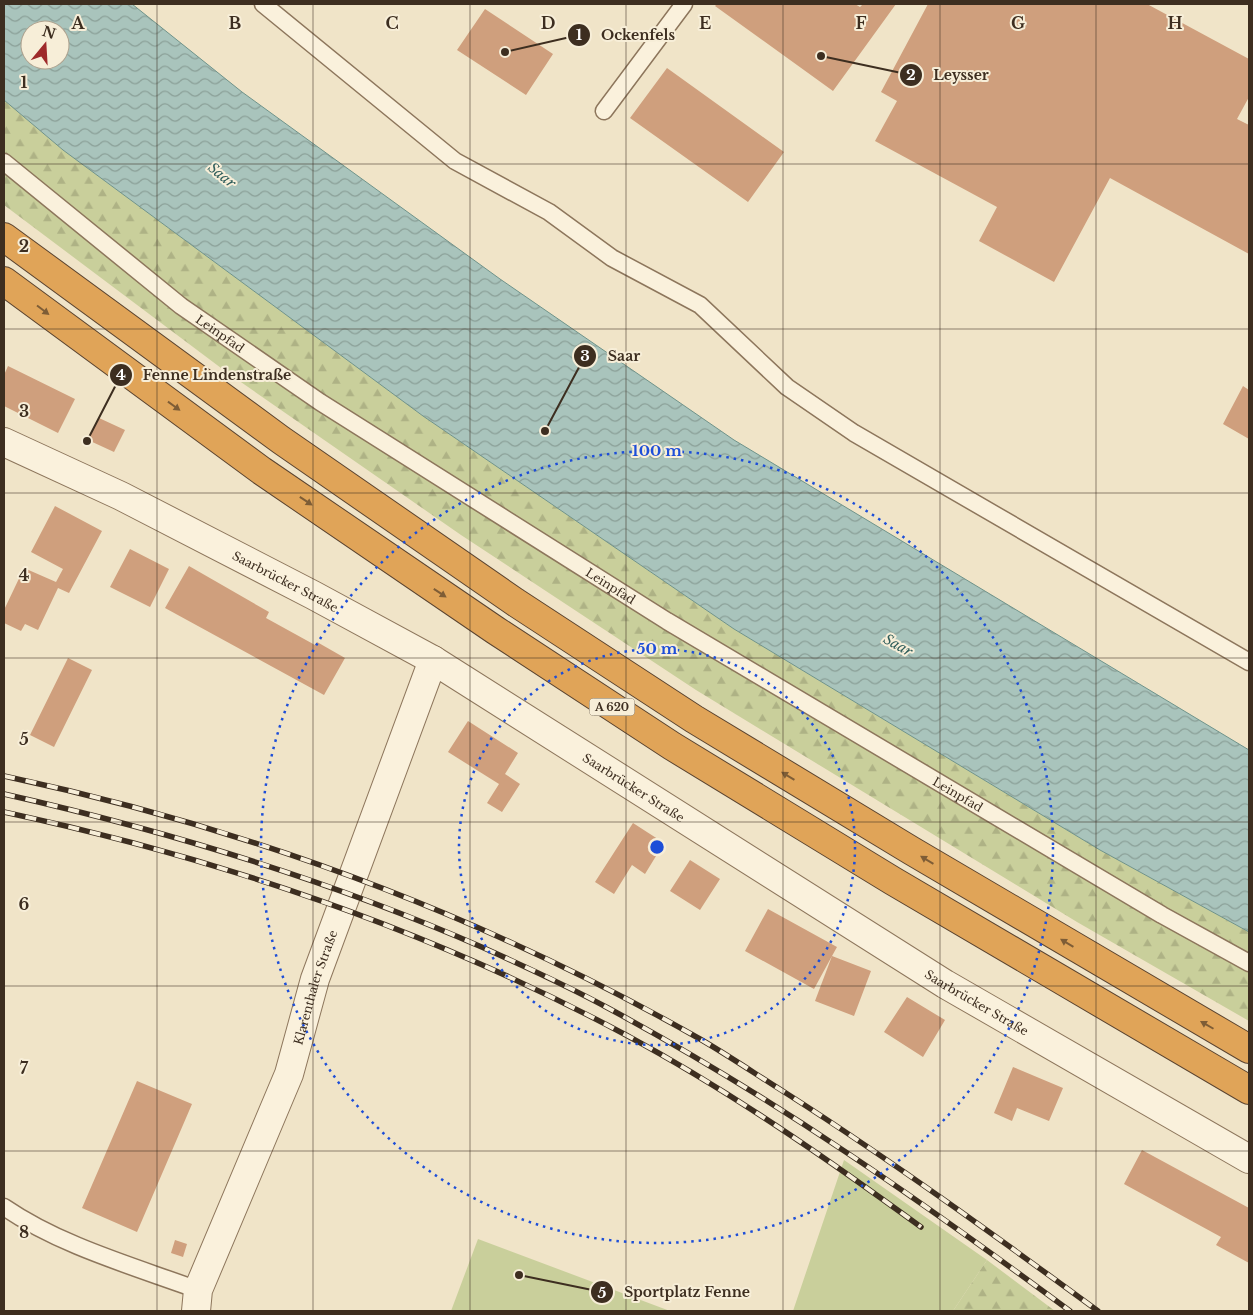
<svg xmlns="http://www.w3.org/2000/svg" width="1253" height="1315" viewBox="0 0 1253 1315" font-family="'Libre Baskerville',serif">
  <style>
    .grass { fill: #c9cf9b }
    .forest { fill: url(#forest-firs) }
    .water { fill: url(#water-waves); stroke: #6f938a; fill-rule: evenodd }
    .building { fill: #cf9f7d }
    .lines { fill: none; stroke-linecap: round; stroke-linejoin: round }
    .service-casing { stroke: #8d765c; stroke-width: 19 }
    .minor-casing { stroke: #8d765c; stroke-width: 30 }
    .tertiary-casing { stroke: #8d765c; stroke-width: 30 }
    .motorway-casing { stroke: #5b4430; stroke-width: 30 }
    .service { stroke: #faf1dc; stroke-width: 16 }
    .minor { stroke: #faf1dc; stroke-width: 28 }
    .tertiary { stroke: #faf1dc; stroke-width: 28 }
    .motorway { stroke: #e0a458; stroke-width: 28 }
    .rail-casing { stroke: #3d2e20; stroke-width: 5.5 }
    .rail { stroke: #f7eed8; stroke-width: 4; stroke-dasharray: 11; stroke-linecap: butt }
    .oneway { fill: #7e5d36 }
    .grid { fill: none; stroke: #3d2e20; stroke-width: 1; stroke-opacity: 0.55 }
    .ring { fill: none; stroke: #1d4ed8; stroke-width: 2.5; stroke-dasharray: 2.5 5 }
    .labels { text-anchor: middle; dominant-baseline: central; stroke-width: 4; stroke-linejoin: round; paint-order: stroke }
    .shield { fill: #f7eed8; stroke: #756857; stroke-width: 1 }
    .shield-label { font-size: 11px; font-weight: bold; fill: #3d2e20 }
    .street-label { font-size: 12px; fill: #3d2e20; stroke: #f7eed8 }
    .water-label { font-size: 14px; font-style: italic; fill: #2f5d5a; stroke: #f7eed8 }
    .grid-label { font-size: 16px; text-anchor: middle; font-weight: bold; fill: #3d2e20; stroke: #f7eed8; stroke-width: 4; stroke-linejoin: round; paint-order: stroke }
    .centre { fill: #1d4ed8; stroke: #f7eed8; stroke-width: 2.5 }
    .ring-label { font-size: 15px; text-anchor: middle; font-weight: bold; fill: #1d4ed8; stroke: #f7eed8; stroke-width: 4; stroke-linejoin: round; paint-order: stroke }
    .leader { fill: none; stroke: #3d2e20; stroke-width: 2 }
    .callout-dot { fill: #3d2e20; stroke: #f7eed8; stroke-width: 2 }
    .mark-label { font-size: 15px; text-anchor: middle; font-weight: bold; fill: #fff }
    .callout-label { font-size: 14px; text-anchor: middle; font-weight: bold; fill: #3d2e20; stroke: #f7eed8; stroke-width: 4; stroke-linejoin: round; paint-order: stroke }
  </style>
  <defs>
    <pattern id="forest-firs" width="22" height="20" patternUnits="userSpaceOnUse" patternTransform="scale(1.25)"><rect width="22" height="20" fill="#c9cf9b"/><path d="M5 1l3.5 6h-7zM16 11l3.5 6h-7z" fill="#aeb285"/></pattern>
    <pattern id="water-waves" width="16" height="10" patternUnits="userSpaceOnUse" patternTransform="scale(1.25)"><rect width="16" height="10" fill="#a9c4bc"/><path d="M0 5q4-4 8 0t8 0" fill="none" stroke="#8ba098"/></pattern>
  </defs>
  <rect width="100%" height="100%" fill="#f0e4c8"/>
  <!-- grass -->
  <path class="grass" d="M844 1160 987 1260 953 1311H793Z
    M478 1239 670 1311H451Z"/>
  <!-- forest -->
  <path class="forest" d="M4 100 63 150 423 416 734 629 1100 850 1249 932V1021L1077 922 696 690 461 535 225 371 4 205Z
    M987 1260 1055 1311H953Z"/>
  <!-- water -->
  <path class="water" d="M4 4H132L242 92 500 279 734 440 1249 750V932L1100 850 734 629 423 416 63 150 4 100ZM30 30H60V60H30Z"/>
  <!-- building -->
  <path class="building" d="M717 4H855L860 7 863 4H896L833 91 715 6Z
    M928 4H1147L1249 59V97L1237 119 1249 125V254L1110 178 1054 282 979 241 997 207 875 141 897 101 881 92Z
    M485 9 553 54 526 95 457 50Z
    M667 68 784 152 748 202 630 118Z
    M8 366 75 399 58 433 4 406V375Z
    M1243 386 1249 390V439L1223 424Z
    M99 418 125 430 114 452 88 440Z
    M55 506 102 531 69 593 58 588 38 630 25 624 21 631 4 623V610L24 568 56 582 63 569 31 552Z
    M130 549 169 569 150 607 110 587Z
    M189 566 269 612 266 618 315 645 317 642 345 658 324 695 165 608Z
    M68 658 92 670 54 747 30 735Z
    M468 721 518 753 505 774 520 784 502 812 487 803 499 784 448 752Z
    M633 823 664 843 645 874 632 865 614 894 595 882Z
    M690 860 720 879 700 910 670 891Z
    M768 909 837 947 832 956 871 971 854 1016 815 1001 832 956 814 989 745 951Z
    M907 997 945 1020 923 1057 884 1032Z
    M1013 1067 1063 1088 1049 1121 1017 1108 1012 1121 994 1113Z
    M137 1081 192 1104 137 1232 82 1208Z
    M1142 1150 1249 1208V1263L1216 1245 1221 1237 1124 1184Z
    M175 1240 187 1244 183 1257 171 1253Z"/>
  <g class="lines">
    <!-- service casing -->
    <g class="service-casing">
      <g id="service">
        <path d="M263 4 455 161 549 212 612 258 700 305 787 387 854 433 1249 662"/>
        <path d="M604 111 684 4"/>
        <path id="s1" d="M4 162 181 306 320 402 667 621 1162 915 1249 963"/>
        <path d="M4 1207C61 1246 133 1266 198 1290"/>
      </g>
    </g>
    <!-- minor casing -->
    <g class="minor-casing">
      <g id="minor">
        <path id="s2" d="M196 1311 198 1290 289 1074 315 979 433 660"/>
      </g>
    </g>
    <!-- tertiary casing -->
    <g class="tertiary-casing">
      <g id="tertiary">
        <path id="s3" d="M4 442 121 496 313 595 433 660 945 984 1249 1159"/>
      </g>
    </g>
    <!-- motorway casing -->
    <g class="motorway-casing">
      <path id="motorway" d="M4 237 281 440 515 602 694 719 912 851 1249 1049
        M4 281 262 471 495 630 672 746 893 881 1249 1090"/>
    </g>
    <!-- service -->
    <use href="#service" class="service"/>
    <!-- minor -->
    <use href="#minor" class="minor"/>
    <!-- tertiary -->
    <use href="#tertiary" class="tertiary"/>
    <!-- motorway -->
    <use href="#motorway" class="motorway"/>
    <!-- rail casing -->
    <g class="rail-casing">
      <path id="rail" d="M4 776C249 828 482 915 700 1039 731 1057 760 1077 789 1095 895 1163 997 1237 1098 1311
        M4 794C168 831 329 880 484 948 526 967 568 986 608 1008 773 1097 920 1200 1070 1311
        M4 812C219 858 432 931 626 1035 730 1091 826 1158 921 1227"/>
    </g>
    <!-- rail -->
    <use href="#rail" class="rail"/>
  </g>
  <!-- one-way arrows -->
  <defs><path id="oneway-solid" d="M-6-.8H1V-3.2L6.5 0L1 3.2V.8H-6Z" transform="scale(1.25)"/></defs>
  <g class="oneway">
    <use href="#oneway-solid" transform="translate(43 310) rotate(37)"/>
    <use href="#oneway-solid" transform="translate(174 406) rotate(36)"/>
    <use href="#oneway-solid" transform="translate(306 501) rotate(34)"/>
    <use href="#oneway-solid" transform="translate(440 593) rotate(34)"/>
    <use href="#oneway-solid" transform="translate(788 776) rotate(-149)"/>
    <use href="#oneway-solid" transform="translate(927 860) rotate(-149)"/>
    <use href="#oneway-solid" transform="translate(1067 943) rotate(-149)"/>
    <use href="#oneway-solid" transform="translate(1207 1025) rotate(-150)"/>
  </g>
  <!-- grid -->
  <path class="grid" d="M157 4V1311M313 4V1311M470 4V1311M626 4V1311M783 4V1311M940 4V1311M1096 4V1311M4 164H1249M4 329H1249M4 493H1249M4 658H1249M4 822H1249M4 986H1249M4 1151H1249"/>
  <!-- distance rings -->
  <g class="ring">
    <circle cx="657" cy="847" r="198"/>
    <circle cx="657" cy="847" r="396"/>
  </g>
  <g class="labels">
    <!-- shield labels -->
    <rect class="shield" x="589.5" y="698.5" width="45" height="17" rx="4"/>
    <g class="shield-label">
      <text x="612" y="707">A 620</text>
    </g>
    <!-- street labels -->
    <g class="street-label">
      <text stroke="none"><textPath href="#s1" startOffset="276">Leinpfad</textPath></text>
      <text stroke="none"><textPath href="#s3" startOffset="314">Saarbrücker Straße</textPath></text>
      <text stroke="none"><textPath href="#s1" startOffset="741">Leinpfad</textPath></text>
      <text stroke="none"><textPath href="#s3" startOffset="719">Saarbrücker Straße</textPath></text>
      <text stroke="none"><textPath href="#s1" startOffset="1146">Leinpfad</textPath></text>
      <text stroke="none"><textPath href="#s2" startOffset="346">Klarenthaler Straße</textPath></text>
      <text stroke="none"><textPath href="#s3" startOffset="1124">Saarbrücker Straße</textPath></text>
    </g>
    <!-- water labels -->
    <g class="water-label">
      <text transform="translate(222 175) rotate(39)">Saar</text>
      <text transform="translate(898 645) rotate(29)">Saar</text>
    </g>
  </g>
  <g class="grid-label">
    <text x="78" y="29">A</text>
    <text x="235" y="29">B</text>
    <text x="392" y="29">C</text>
    <text x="548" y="29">D</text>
    <text x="705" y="29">E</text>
    <text x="861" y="29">F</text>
    <text x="1018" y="29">G</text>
    <text x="1175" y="29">H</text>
    <text x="24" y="88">1</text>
    <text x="24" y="252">2</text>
    <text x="24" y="417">3</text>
    <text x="24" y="581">4</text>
    <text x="24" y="745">5</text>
    <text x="24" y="910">6</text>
    <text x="24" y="1074">7</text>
    <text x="24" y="1238">8</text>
  </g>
  <circle cx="657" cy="847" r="8" class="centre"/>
  <g class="ring-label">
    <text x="657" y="456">100 m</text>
    <text x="657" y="654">50 m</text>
  </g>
  <!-- callouts -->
  <path class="leader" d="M505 52L579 35M821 56L911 75M545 431L585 356M87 441L121 375M519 1275L602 1292"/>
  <g class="callout-dot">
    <circle cx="505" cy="52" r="5"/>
    <circle cx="821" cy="56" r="5"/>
    <circle cx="545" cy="431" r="5"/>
    <circle cx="87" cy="441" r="5"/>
    <circle cx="519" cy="1275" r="5"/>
    <circle cx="579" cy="35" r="12"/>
    <circle cx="911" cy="75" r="12"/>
    <circle cx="585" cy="356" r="12"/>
    <circle cx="121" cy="375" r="12"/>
    <circle cx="602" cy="1292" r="12"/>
  </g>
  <g class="mark-label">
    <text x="579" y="40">1</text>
    <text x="911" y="80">2</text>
    <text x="585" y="361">3</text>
    <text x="121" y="380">4</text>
    <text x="602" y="1298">5</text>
  </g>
  <g class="callout-label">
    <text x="638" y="40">Ockenfels</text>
    <text x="961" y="80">Leysser</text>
    <text x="624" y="361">Saar</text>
    <text x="217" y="380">Fenne Lindenstraße</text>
    <text x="687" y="1297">Sportplatz Fenne</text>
  </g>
  <!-- border -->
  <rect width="1253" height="1315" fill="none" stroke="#3d2e20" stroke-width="10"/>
  <!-- north arrow -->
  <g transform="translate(45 45) rotate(18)"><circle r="24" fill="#f7eed8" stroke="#ada18e"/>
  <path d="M0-4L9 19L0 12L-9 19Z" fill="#9e2a2b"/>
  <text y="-8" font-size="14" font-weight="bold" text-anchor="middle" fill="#3d2e20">N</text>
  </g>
</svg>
